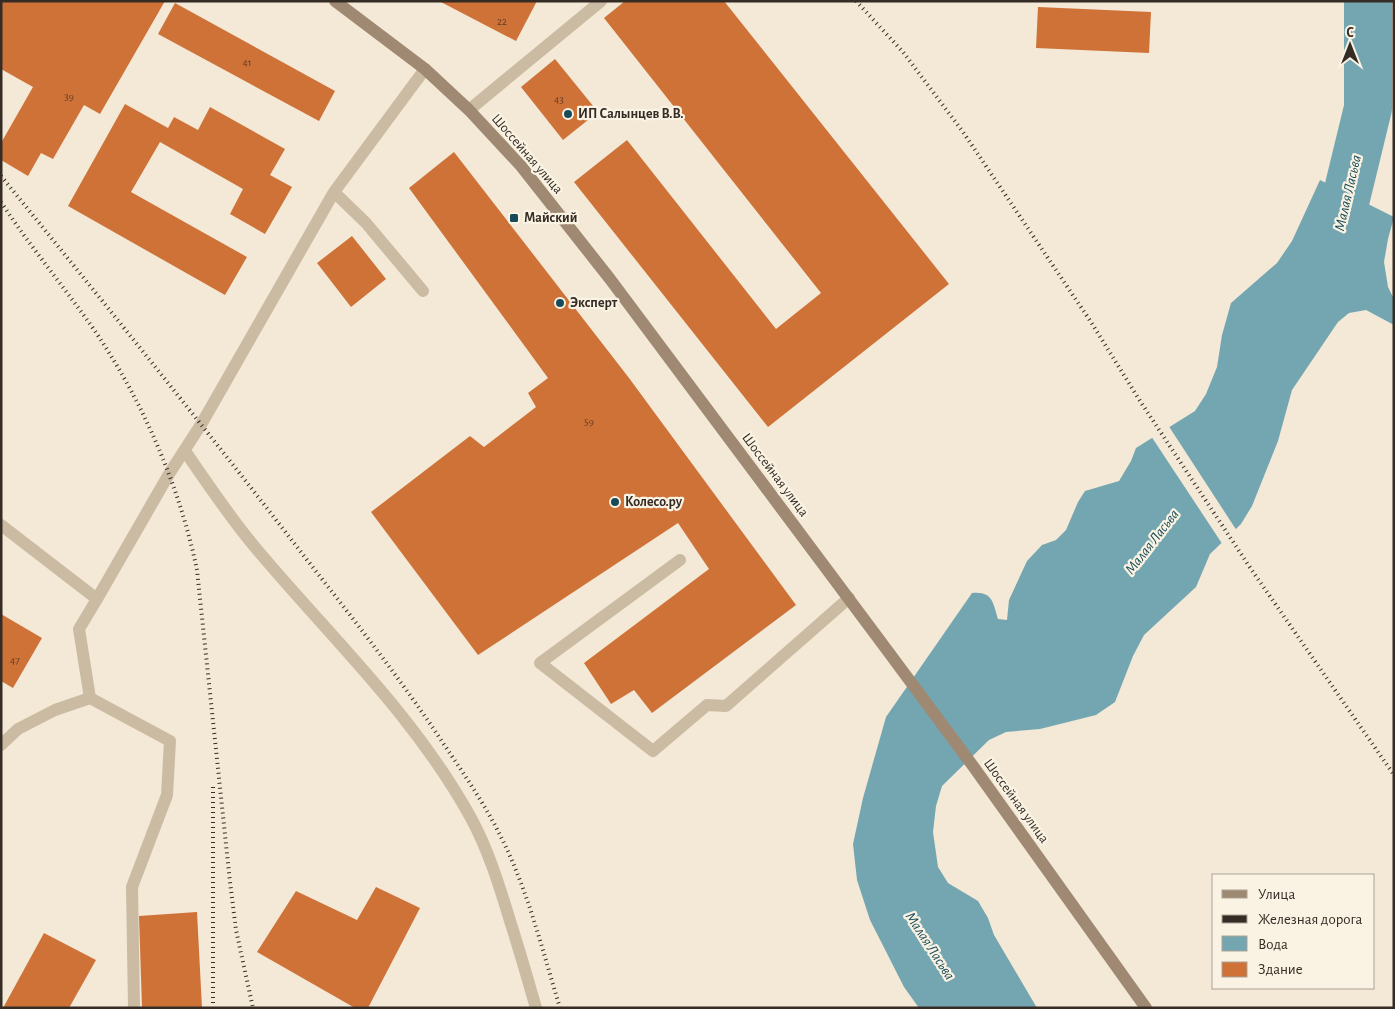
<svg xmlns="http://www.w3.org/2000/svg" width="1395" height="1009" viewBox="0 0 1395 1009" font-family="'Alegreya Sans',sans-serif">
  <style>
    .water { fill: #74a6b1 }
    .pier { fill: #f3e9d6 }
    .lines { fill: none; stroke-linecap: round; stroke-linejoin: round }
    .river { stroke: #74a6b1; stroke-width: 48 }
    .building { fill: #cf7238 }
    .lane { stroke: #cbbba2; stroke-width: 12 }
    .secondary { stroke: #9f8973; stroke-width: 12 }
    .rail { stroke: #352c25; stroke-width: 4; stroke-dasharray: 1 4; stroke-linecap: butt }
    .poi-dot { fill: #184b59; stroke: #faf3e3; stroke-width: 2 }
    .labels { text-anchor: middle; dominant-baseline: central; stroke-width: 4.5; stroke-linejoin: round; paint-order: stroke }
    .number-label { font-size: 11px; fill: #5c3e2a }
    .poi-label { font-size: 14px; font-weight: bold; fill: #352c25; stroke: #faf3e3; text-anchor: start }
    .street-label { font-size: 14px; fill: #352c25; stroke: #faf3e3 }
    .water-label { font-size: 15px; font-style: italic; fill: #184b59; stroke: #faf3e3 }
  </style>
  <rect width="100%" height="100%" fill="#f3e9d6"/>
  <!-- water -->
  <path class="water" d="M1320 180 1394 217 1388 239 1384 262 1388 287 1394 299V325L1366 310 1349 313 1338 322 1292 390 1278 441 1252 506 1241 524 1210 554 1196 587 1144 635 1133 656 1115 702 1096 715 1040 729 1006 732 989 740 942 786 936 806 933 832 938 867 948 883 978 901 988 918 994 935 1037 1008H919L904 987 870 920 857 880 853 844 863 798 886 717 972 593C993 591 993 603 998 619L1007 620 1009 600 1027 561 1042 545 1056 540 1066 530 1078 502 1085 491 1119 481 1131 461 1136 448 1195 411 1206 394 1217 367 1222 335 1231 303 1277 263 1292 241Z"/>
  <!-- pier -->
  <path class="pier" d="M1168 425 1237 531 1223 545 1151 436Z"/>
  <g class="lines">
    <!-- river -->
    <path class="river" d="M1332 256 1368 108V1"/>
  </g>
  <!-- building -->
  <path class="building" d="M1 1H165L100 114 84 105 53 159 41 153 28 176 1 160V143L33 87 1 69Z
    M439 1H537L516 41Z
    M625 1H724L949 284 768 427 574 182 627 140 776 329 821 293 604 18Z
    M175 3 335 91 319 121 158 34Z
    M1038 7 1151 12 1149 53 1036 48Z
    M555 59 598 112 563 140 521 87Z
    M125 104 168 128 174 117 198 130 210 107 285 149 270 175 292 187 265 234 230 214 243 189 160 142 131 192 247 257 225 295 68 206Z
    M454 152 629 378 796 605 652 713 634 690 611 704 584 663 709 569 678 523 478 655 371 512 470 436 484 447 536 407 528 393 548 378 409 188Z
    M352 236 386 279 351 307 317 263Z
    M1 614 42 638 13 688 1 681Z
    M376 887 420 908 368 1008H355L257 952 296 891 357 920Z
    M197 912 202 1008H142L139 916Z
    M44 933 96 960 69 1008H3Z"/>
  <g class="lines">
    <!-- lane -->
    <path class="lane" d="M469 110 601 1
      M334 192 366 223 423 291
      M185 451C207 483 229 516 254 546 330 637 413 713 471 818 489 851 500 888 511 924 520 952 528 980 536 1008
      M1 525 97 599 169 474 202 423 334 192 425 69
      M680 560 540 663 653 751 707 705 726 706 849 598
      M97 599 79 629 90 698 170 741 167 795 132 887 134 1008
      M1 745 18 729 55 710 90 698"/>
    <!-- secondary -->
    <path class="secondary" d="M335 1 425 69 469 110 521 166 610 279 887 650 973 766 1146 1008"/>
    <!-- rail -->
    <path class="rail" d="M856 1 903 52 963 132 1089 319 1142 404 1251 569 1394 775
      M1 176C106 305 210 434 311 565 358 625 405 685 447 749 466 777 485 805 500 835 528 890 542 949 560 1008
      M1 202C31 248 66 289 97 334 144 404 180 488 197 570L230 882 236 930 253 1008
      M213 1008V787"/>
  </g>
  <!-- markers -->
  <g class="poi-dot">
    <circle cx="568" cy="114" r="5"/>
    <rect x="509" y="213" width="10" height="10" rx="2.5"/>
    <circle cx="560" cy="303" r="5"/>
    <circle cx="615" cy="502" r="5"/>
  </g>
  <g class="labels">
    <!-- number labels -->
    <g class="number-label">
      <text x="502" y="21">22</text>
      <text x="247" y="62">41</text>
      <text x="69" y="96">39</text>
      <text x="559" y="99">43</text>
      <text x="589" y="421">59</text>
      <text x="15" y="660">47</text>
    </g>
    <!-- poi labels -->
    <g class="poi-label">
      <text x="578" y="114">ИП Салынцев В.В.</text>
      <text x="524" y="218">Майский</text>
      <text x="570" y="303">Эксперт</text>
      <text x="625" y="502">Колесо.ру</text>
    </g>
    <!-- street labels -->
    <g class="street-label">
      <text transform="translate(527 154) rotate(49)">Шоссейная улица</text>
      <text transform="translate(775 475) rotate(53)">Шоссейная улица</text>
      <text transform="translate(1016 801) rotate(54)">Шоссейная улица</text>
    </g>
    <!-- water labels -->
    <g class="water-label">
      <text transform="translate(1348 193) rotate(-77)">Малая Ласьва</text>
      <text transform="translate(1152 542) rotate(-52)">Малая Ласьва</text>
      <text transform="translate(930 946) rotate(57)">Малая Ласьва</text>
    </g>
  </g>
  <!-- border -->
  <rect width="1395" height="1009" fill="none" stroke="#352c25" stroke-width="5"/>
  <!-- legend -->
  <rect x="1212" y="874" width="162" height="115" fill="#faf3e3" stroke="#aba397"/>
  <rect x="1222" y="890" width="25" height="8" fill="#9f8973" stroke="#aba397"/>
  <text x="1258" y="899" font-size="15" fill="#352c25">Улица</text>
  <rect x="1222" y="915" width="25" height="8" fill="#352c25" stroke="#aba397"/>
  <text x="1258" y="924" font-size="15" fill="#352c25">Железная дорога</text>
  <rect x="1222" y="936" width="25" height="15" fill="#74a6b1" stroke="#aba397"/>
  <text x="1258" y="949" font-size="15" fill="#352c25">Вода</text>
  <rect x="1222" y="962" width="25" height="15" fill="#cf7238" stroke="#aba397"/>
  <text x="1258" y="974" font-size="15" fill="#352c25">Здание</text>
  <!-- north arrow -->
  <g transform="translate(1350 45)" stroke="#faf3e3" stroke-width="4" paint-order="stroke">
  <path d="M0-4L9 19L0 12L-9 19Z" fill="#352c25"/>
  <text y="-8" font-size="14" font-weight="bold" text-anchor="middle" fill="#352c25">С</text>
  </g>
</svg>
